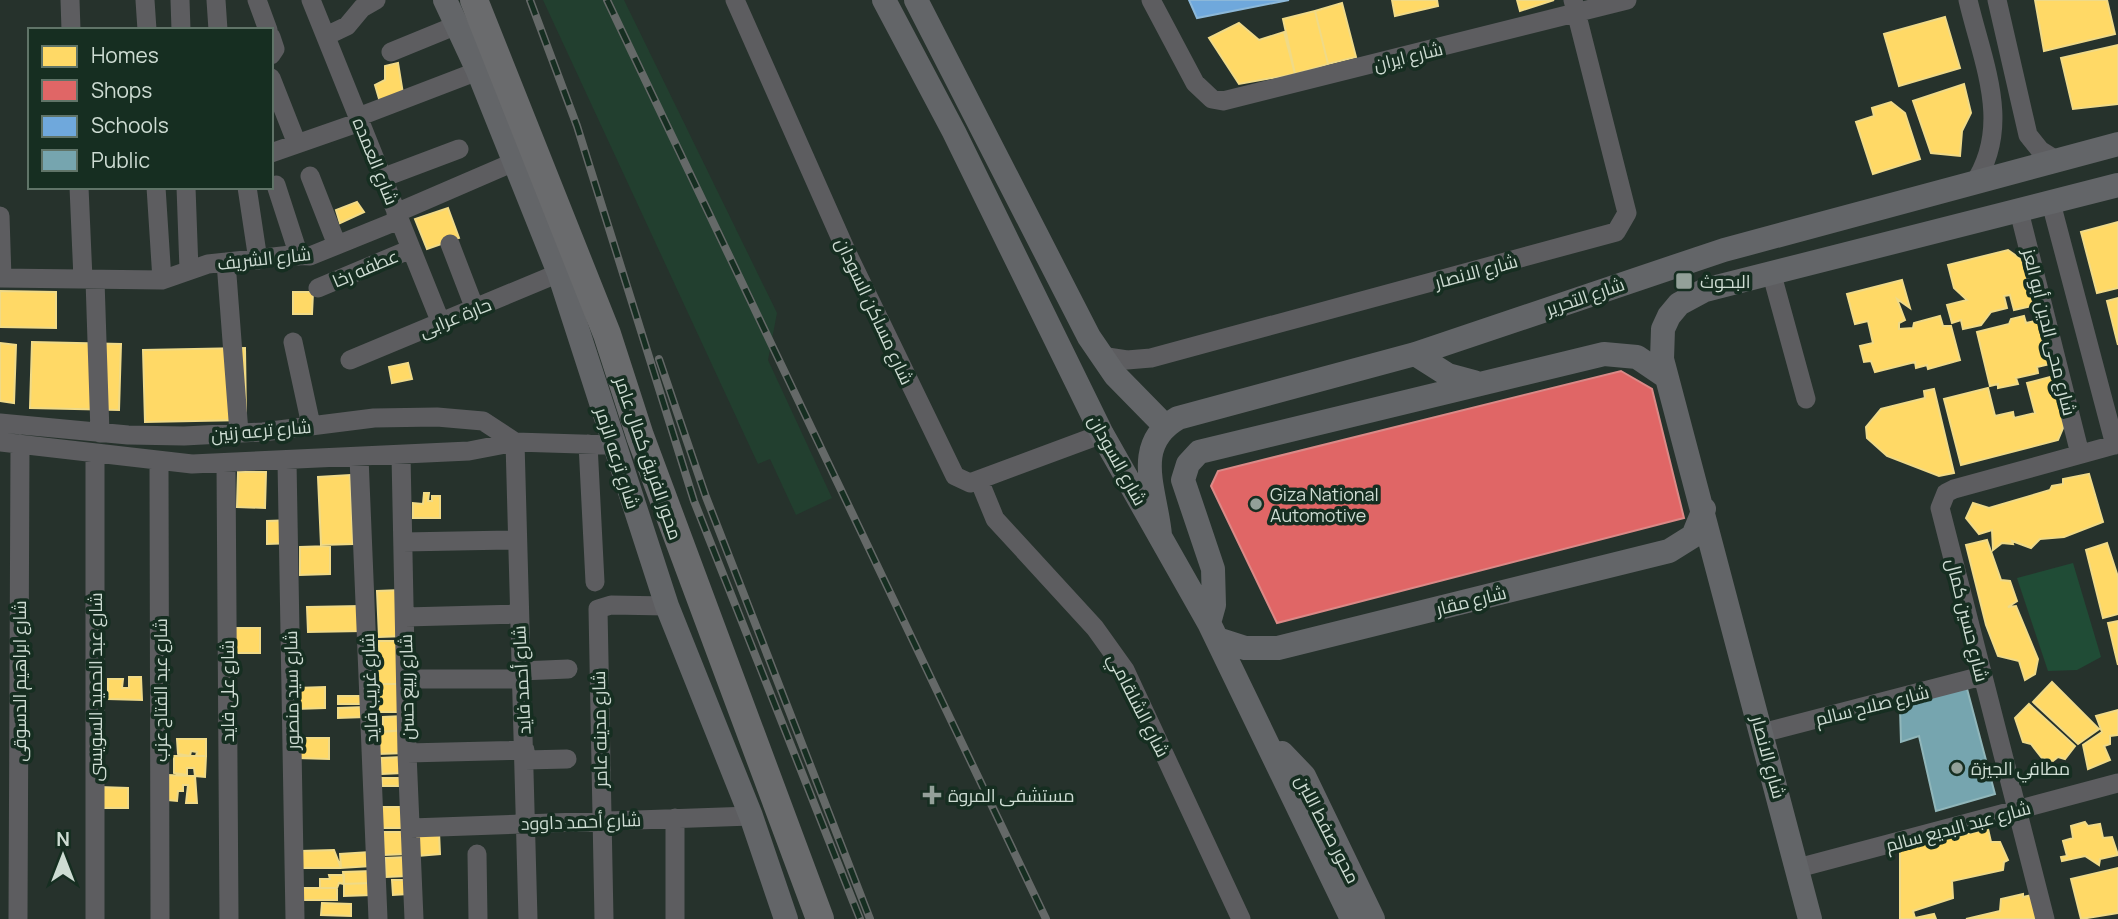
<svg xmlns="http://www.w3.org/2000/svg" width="2118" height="919" viewBox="0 0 2118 919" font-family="Manrope,Cairo,sans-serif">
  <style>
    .built { fill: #223f2f }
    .green { fill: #204c36 }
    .homes { fill: #ffd966; stroke: #f0da87; stroke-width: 2 }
    .shops { fill: #e06666; stroke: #db8987; stroke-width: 2 }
    .schools { fill: #6fa8dc; stroke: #8cb8d9; stroke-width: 2 }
    .public { fill: #76a5af; stroke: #90b6ba; stroke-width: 2 }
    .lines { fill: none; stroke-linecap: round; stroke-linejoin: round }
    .minor { stroke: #5d5d60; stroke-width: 19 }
    .major { stroke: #636568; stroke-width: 24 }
    .highway { stroke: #6a6b6d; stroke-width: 28 }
    .rail-casing { stroke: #656968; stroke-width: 8 }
    .rail { stroke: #162e21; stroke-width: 5; stroke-dasharray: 16; stroke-linecap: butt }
    .poi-dot { fill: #93a099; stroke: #162e21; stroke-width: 2.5 }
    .labels { text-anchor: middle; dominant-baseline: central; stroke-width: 7; stroke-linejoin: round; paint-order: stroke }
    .street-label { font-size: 18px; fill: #cedcd3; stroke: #162e21 }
    .poi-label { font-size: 18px; fill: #cedcd3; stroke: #162e21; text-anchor: start }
  </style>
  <rect width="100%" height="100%" fill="#26322c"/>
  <!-- built -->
  <path class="built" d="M543 0H624L777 313 768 360 832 498 796 515 770 459 758 464Z"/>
  <!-- green -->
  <path class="green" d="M2073 563 2101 657 2077 670 2048 671 2017 578Z"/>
  <!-- homes -->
  <path class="homes" d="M1392 0H1437L1438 6 1395 16Z
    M1517 0H1554L1520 11Z
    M2035 0H2107L2115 34 2044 51Z
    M1342 3 1356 57 1328 64 1315 11Z
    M1315 11 1328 64 1295 74 1283 19Z
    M1945 17 1960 68 1899 86 1884 34Z
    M1239 23 1259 40 1284 32 1295 74 1239 84 1209 38Z
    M2118 45V104L2073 109 2061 58Z
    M398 63 404 100 382 109 375 85 385 80V66Z
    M1964 84 1971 113 1962 131 1960 156 1931 153 1913 101Z
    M1891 102 1905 113 1920 159 1873 174 1856 122 1874 116 1872 108Z
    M357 202 364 212 340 223 336 210Z
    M448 208 459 238 427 249 415 219Z
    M2118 222V288L2097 293 2081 232Z
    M2008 250 2025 262 2036 305 2014 310 2010 295 2004 296 2007 308 1991 312 1981 325 1963 329 1961 320 1952 323 1947 305 1967 300 1954 288 1948 265Z
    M1902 280 1910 308 1897 299 1905 320 1899 323V329L1913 328 1914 323 1940 316 1943 326H1951L1960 360 1928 369 1927 365 1916 368 1915 362 1875 372 1871 361 1864 362 1860 346 1873 343 1868 321 1855 324 1847 294Z
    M0 291 56 292V328L0 327Z
    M293 292H313L312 314H293Z
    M2118 298V345L2107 301Z
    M2024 316 2026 323 2040 320 2050 364 2037 367 2038 373 2016 378 2018 384 1998 388V384L1990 386 1977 332 2009 324 2011 319Z
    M32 342 121 344 119 410 30 408Z
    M0 343 16 345 14 403 0 401Z
    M245 348 246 420 145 422 143 350Z
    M408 363 412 379 392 383 389 367Z
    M2054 376 2066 421 2058 440 1961 465 1944 399 1988 388 1995 416 2013 412 2014 418 2035 413 2027 383Z
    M1934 389 1954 473 1939 476 1887 456 1867 438 1866 427 1881 409 1925 398 1924 391Z
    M238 472H266L265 508 237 507Z
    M2089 474 2103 522 2064 537 2040 539 2031 548 2012 541 2013 544 2002 543 1993 550 1992 530 1979 534 1966 518 1973 503 1989 508 2050 490 2052 486 2063 484V479Z
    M350 475 353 544 321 545 318 477Z
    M424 493H429L428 501H432V496H440V518H413V503L423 504Z
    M295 520V543L267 544V521Z
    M1987 540 2001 580 2010 581 2017 601 2008 607 2016 606 2038 659 2035 674 2025 680 2019 661 1998 656 1986 625 1966 545Z
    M2107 543 2118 577V614L2103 618 2086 550Z
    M330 546V574L300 575V547Z
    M402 590 406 636 379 637 377 591Z
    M361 606 362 631 308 632 307 607Z
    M2118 621V665L2108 623Z
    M235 628H260V653H235Z
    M379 641H402V684H378Z
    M129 677H141L142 700 108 699V679H123L122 688H129Z
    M2052 682 2099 729 2078 744 2033 702Z
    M378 684H402V712H378Z
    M325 687V708L296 709V688Z
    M338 696H364V704H338Z
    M2029 704 2075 746 2065 759 2058 757 2053 761 2042 758 2031 744 2023 742 2015 718Z
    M365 707V717L338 718V708Z
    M2118 710V735L2110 736V744L2104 746 2110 760 2088 769 2083 745 2102 732 2096 716Z
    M404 716 406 730 383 732V717Z
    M406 730 407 753 378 754 377 732Z
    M297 738H329V759L297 758Z
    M177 739H206V756H196L197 752 191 751 190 756 178 754Z
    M174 756H206L205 777 195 776 194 768H187V775L174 773Z
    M402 757 403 773 382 774 381 758Z
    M167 775 195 776 197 803H186L188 785H183V791H178L177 801 168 800Z
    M382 778H404V786H382Z
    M99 787 128 788V808H98Z
    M381 807H406V828H381Z
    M2085 822 2088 826 2100 824 2103 838 2112 837 2118 855 2100 859 2099 865 2085 856 2062 861 2061 857 2067 856 2063 841 2073 838 2071 826Z
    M1988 829 1991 842H2000L2008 860 2004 862 2003 870 1952 881 1953 898 1913 911 1915 918 1934 914 1936 919H1900V850Z
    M383 832H407V854L384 855Z
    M439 832 440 854 418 856 417 833Z
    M334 850 341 868H302L301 851Z
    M370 852 371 866 341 868 340 854Z
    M407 857 408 876 386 877 385 858Z
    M2118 868V913L2081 919 2071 879Z
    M371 871V883L344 884 343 872Z
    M329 875H344V884L339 883 337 888H320V879H330Z
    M392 880H408V894L393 895Z
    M371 883 372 895 344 896V884Z
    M303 888H337V900H303Z
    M2023 894V897L2032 895 2038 919H1966L2000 911 2001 899Z
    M322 903 351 904V916L321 915Z"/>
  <!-- shops -->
  <path class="shops" d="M1621 371 1652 389 1684 518 1277 623 1211 486 1218 471Z"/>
  <!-- schools -->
  <path class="schools" d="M1189 0H1289L1197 18Z"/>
  <!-- public -->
  <path class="public" d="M1966 685 1995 794 1936 811 1919 736 1901 742 1900 709H1906L1905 699Z"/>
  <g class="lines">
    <!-- minor -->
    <path class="minor" d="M70 0 71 30
      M145 0 147 30
      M180 0 181 30
      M216 0 218 30
      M257 0 268 30
      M311 0 441 323
      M735 0 848 255 955 476 970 483 1102 434
      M1151 0 1195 83 1212 99 1223 101 1627 0
      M1968 0C1983 64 2013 126 1973 185
      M1997 0 2028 135 2040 150 2056 160
      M326 36 347 26 362 8 376 0
      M271 37 275 49 271 55
      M391 52 457 25
      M271 78 297 144
      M358 117 478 71
      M271 153 360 122
      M310 176 337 245
      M382 178 459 149
      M276 185 299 256
      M79 187 83 279
      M156 187 162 280
      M186 187 189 270
      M247 187 258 260
      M2051 203 2115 445
      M2019 211 2080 454
      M396 213 514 162
      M0 216 2 278
      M450 244 475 309
      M226 262 239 433
      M1772 275 1806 399
      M0 278 162 280 208 264 291 255 310 256 399 220
      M95 280 100 433
      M318 288 411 249
      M293 342 311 425
      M1101 356 1127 360 1151 358 1616 232 1627 213 1573 0
      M350 360 559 273
      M0 423 128 435 184 436 263 432 374 418 437 417 483 421 515 442
      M0 442 192 464 469 451 515 442 613 445
      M515 442 528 919
      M588 444 595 582
      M401 455 407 753 414 919
      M359 457 378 919
      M287 461 295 919
      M159 462 160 919
      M226 464 229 919
      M979 480 995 519 1095 628 1125 670 1241 919
      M403 542 515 540
      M405 617 518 614
      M521 671 568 669
      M407 679H521
      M1762 733 1982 676
      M407 753 525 750
      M525 760 567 759
      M675 818V919
      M411 828 751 816
      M477 854 478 919
      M1798 868 2118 783
      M18 919 20 444
      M95 919V454
      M604 919 598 609 611 605 667 606
      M2045 919 1940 508 1946 493 1954 489 2118 444"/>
    <!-- major -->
    <path class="major" d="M445 0 478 71 559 273 667 606 751 816 786 919
      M884 0 954 132 1102 434 1209 623 1352 919
      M916 0 1089 337 1115 375 1165 426
      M1415 354 1448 375 1474 382
      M1160 535C1156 491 1131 445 1178 418L1415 354 1724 250 2118 144
      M1209 623 1214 605 1213 569 1183 480 1188 464 1199 452 1604 354 1637 357 1665 376
      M1217 639 1245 648H1278L1669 551 1693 536 1704 509
      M1282 753 1304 776 1373 919
      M1810 919 1662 359 1663 329 1669 316 1679 304 1705 290 2118 185"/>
    <!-- highway -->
    <path class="highway" d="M474 0 607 334 640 436 820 919"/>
    <!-- rail casing -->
    <g class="rail-casing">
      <path id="rail" d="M530 0 577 126 694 501 860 919
        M607 0 1046 919
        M659 359 706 497 870 919"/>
    </g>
    <!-- rail -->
    <use href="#rail" class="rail"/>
  </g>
  <!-- markers -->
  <g class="poi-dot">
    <rect x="1675" y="272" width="18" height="18" rx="3.5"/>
    <circle cx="1256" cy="504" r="7"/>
    <circle cx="1957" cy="768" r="7"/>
    <path d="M928.5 784.5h7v7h7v7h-7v7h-7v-7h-7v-7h7z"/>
  </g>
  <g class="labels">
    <!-- street labels -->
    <g class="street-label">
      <text transform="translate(1408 56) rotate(-14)">شارع ايران</text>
      <text transform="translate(376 161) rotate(68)">شارع العمده</text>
      <text transform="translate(264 258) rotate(-6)">شارع الشريف</text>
      <text transform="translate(365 268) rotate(-23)">عطفه رخا</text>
      <text transform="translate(1476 271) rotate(-15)">شارع الانصار</text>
      <text transform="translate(1585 296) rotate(-19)">شارع التحرير</text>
      <text transform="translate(875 311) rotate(65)">شارع مساكن السودان</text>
      <text transform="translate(455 317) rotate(-22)">حارة عرابى</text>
      <text transform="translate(2050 332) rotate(76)">شارع محى الدين أبو العز</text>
      <text transform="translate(261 430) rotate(-5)">شارع ترعه زنين</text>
      <text transform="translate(618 458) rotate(72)">شارع ترعه الزمر</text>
      <text transform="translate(649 458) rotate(71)">محور الفريق كمال عامر</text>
      <text transform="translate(1118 460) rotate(61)">شارع السودان</text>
      <text transform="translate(1471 600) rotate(-14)">شارع مقار</text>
      <text transform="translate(1968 620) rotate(76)">شارع حسين كمال</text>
      <text transform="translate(521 680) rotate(-93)">شارع أحمد فايد</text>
      <text transform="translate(19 681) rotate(-90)">شارع ابراهيم الدسوقى</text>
      <text transform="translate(95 687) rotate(-90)">شارع عبد الحميد السويسى</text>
      <text transform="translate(406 687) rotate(-91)">شارع ربيع حسن</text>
      <text transform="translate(369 688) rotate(-92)">شارع غريب فايد</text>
      <text transform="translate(160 690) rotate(-90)">شارع عبد الفتاح عزب</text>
      <text transform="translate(291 690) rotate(-91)">شارع سيد منصور</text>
      <text transform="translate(227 691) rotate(-90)">شارع على فايد</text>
      <text transform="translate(1139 705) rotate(63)">شارع الشلقامي</text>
      <text transform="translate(1872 705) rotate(-14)">شارع صلاح سالم</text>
      <text transform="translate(599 729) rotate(-91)">شارع مدينه عامر</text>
      <text transform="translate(1769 757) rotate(75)">شارع الانصار</text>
      <text transform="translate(581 821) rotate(-2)">شارع أحمد داوود</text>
      <text transform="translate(1958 826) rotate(-15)">شارع عبد البديع سالم</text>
      <text transform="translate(1328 829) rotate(63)">محور صفط اللبن</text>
    </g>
    <!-- poi labels -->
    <g class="poi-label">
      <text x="1700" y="281">البحوث</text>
      <text x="1270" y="494">Giza National<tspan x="1270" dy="21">Automotive</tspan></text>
      <text x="1971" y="768">مطافي الجيزة</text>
      <text x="948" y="795">مستشفى المروة</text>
    </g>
  </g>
  <!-- legend -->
  <rect x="28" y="28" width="245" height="161" fill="#162e21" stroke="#607468" stroke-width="2"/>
  <rect x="42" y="46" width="35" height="21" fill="#ffd966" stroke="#607468" stroke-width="2"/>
  <text x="91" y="63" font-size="21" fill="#cedcd3">Homes</text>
  <rect x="42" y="80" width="35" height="21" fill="#e06666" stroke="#607468" stroke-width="2"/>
  <text x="91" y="98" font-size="21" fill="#cedcd3">Shops</text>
  <rect x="42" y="116" width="35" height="21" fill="#6fa8dc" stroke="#607468" stroke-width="2"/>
  <text x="91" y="133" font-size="21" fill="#cedcd3">Schools</text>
  <rect x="42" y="150" width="35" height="21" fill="#76a5af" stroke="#607468" stroke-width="2"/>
  <text x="91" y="168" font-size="21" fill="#cedcd3">Public</text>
  <!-- north arrow -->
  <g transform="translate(63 856)" stroke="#162e21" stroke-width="5" paint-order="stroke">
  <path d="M0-5L12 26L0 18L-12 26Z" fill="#cedcd3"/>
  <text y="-10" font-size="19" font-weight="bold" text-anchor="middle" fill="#cedcd3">N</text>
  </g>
</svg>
